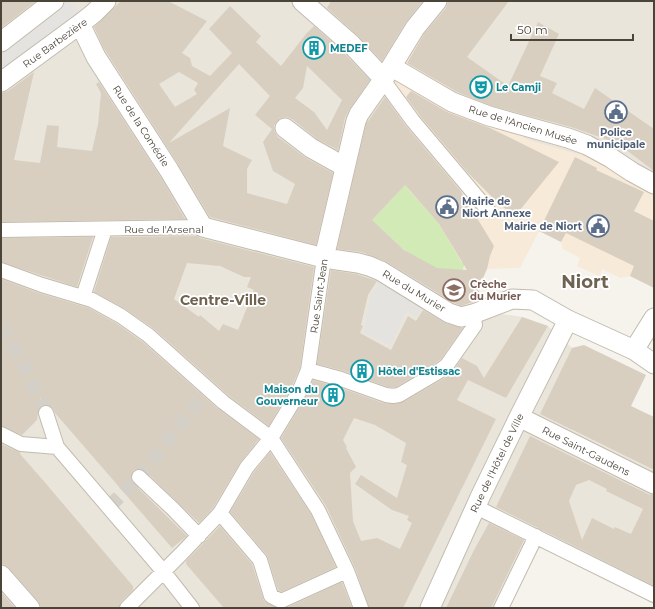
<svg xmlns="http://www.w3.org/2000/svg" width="655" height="609" viewBox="0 0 655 609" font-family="Montserrat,sans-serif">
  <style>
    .residential { fill: #eae5da }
    .commercial { fill: #f7ead8 }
    .green { fill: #d2eab5 }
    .parking { fill: #e5e3e0 }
    .building { fill: #d8cfc1; fill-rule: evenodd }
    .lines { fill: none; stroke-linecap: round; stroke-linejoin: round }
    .pedestrian-tunnel { stroke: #d4d0c8; stroke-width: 14; stroke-dasharray: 14 7; stroke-linecap: butt }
    .pedestrian-casing { stroke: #c2bbae; stroke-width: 16 }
    .minor-casing { stroke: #c2bbae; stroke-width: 21 }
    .pedestrian { stroke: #fff; stroke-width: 14 }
    .minor { stroke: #fff; stroke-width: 19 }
    .labels { text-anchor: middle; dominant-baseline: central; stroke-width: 3.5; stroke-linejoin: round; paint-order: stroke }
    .street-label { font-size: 10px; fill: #4b4439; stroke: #fff }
    .culture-label { font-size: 10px; font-weight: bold; fill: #0d838f; stroke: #fff; text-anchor: start }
    .service-label { font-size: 10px; font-weight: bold; fill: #4e5e75; stroke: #fff }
    .education-label { font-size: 10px; font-weight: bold; fill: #785e54; stroke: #fff; text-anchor: start }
    .district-label { font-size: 14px; font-weight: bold; fill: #6e6250; stroke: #fff }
    .town-label { font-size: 18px; font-weight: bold; fill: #6e6250; stroke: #fff }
  </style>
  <rect width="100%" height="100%" fill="#f6f3ec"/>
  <!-- residential -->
  <path class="residential" d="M1 1H654V191L523 138V115L449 94 468 65 421 122 404 250 359 253 432 294 435 292 444 295 454 293 455 304 464 305 463 308 522 317 548 326 572 348V430L654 470V603L537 546 507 608H1Z"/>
  <!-- commercial -->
  <path class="commercial" d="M427 29 439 37 468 65 450 94 523 115 524 138 535 142 585 156 654 191V290L652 286 630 276 620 278 602 269 599 276 577 266 580 258 563 249 561 242 539 231 520 268 487 269 470 309 463 308 464 266 467 258 462 263 406 186 403 135 412 128 391 79Z"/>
  <!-- green -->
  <path class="green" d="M394 144 406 187 439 224 462 263 466 257 468 258 464 266 463 270 445 287 372 220 393 198Z"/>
  <!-- parking -->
  <path class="parking" d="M64 1H70L82 16 1 77V48Z
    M380 280 423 306 416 317 406 311 391 346 363 333 370 296Z"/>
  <!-- building -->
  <path class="building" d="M1 1H36L1 28Z
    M121 1H168L207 21 182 53 190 58 192 66 210 76 232 53 209 29 230 6 261 36 256 42 281 66 306 34 314 26 343 52 370 80 349 110 345 118 338 150 317 139 292 119 287 117 280 118 276 122 274 126 275 132 278 137 306 158 333 173 316 245 210 217 178 164 103 47 94 27ZM239 64 270 96 255 115 272 129 263 142 273 171 295 184 287 204 247 193V169L252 160 223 146 230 108 169 143ZM307 66 342 100 327 130 314 112 295 98 303 88ZM179 72 198 83 194 90 197 94 175 107 159 84Z
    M331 1H423L406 22 382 61 358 36 327 8Z
    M448 1H509L467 57 508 86 538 22 559 34 540 76 557 83 552 93 584 109 595 88 654 129V171L617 143 571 127 492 106 457 92 407 63 424 34 446 8Z
    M34 72 14 160 40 163 47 125 59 126 57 147 92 151 98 124 101 93 96 84 99 82 160 176 185 219 1 222V93L8 91Z
    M411 91 447 112 490 128 559 162 515 216 499 204 468 173 420 116 406 97Z
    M385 97 406 126 460 190 494 246 490 256 487 269 478 289 482 299 461 306 454 303 385 261 361 252 337 249 366 124ZM405 185 439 224 467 270 437 268 404 250 372 220Z
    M575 157 597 168 596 170 644 192 634 211 654 221V288L630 276 634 266 566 233 561 242 539 231Z
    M197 236 200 238 314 267 300 368 291 388 269 426 228 395 153 328 125 309 94 292 111 237ZM187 263 220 266 244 277H251L247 287 254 290 238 330 223 324 219 331 200 315 199 317 174 299Z
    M93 237 77 287 1 262V238Z
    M331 270 356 274 377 281 368 295 361 325 363 326 360 333 391 350 408 316 416 321 423 310 445 323 458 327 463 328 441 359 433 365 396 387H388L344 371 317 364Z
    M1 279 39 293 89 308 116 323 143 342 217 408 259 439 240 463 213 508 199 523 145 471 141 469H137L133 471 131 479 133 483 187 536 172 548 55 413 52 407 47 405 40 398 37 420 22 435 1 426Z
    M522 317 548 326 506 398 468 380 457 400 496 419 403 608H369L355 568 326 506 281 438 306 396 313 380 338 387 383 403 394 404 403 402 443 379 454 370 462 358 477 366 484 378ZM354 418 375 425 406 443 401 462 407 465 397 498 361 475 355 484 392 510 409 516 407 520 412 523 400 549 377 538 361 541 353 521 350 473 356 467 346 448 347 447 343 440Z
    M584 345 646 375 631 406 654 417V470L540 414 572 348Z
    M530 436 650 495V494L654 495V586L496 507ZM589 480 607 489 606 491 643 509 631 534 615 527 614 529 592 518 582 540 569 501 576 485Z
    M1 444 21 453 20 454 42 479 133 586V590L121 602 119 608H41L38 601 9 568 5 565 1 564Z
    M270 452 311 514 336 567 281 592 278 590 267 555 230 512 254 472Z
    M489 523 524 540 494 602 491 608H446L474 550Z
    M220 526 252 564 264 601 276 608H224L186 564V561Z
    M342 582 352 608H286Z
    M1 592 15 608H1Z"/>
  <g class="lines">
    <!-- pedestrian-tunnel -->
    <path class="pedestrian-tunnel" d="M1 325 19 357 46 411
      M109 507 139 477 209 389"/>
    <!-- pedestrian casing -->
    <g class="pedestrian-casing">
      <path id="pedestrian" d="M383 80 413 121 488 210
        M1 230 203 227
        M1 270 42 285 92 300 121 316 148 335 223 402 271 438 318 510 347 571 361 608
        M83 297 105 229
        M308 370 341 379 386 395 393 396 399 395 438 372 447 365 475 325 473 314
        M46 413 57 447
        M1 434 21 444 57 447 163 571 192 608
        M139 477 173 509 199 536
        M476 507 654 595
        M220 513 260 560 271 596 281 601 347 571
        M127 608 181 554 220 513 247 467 271 438 299 392 308 370 324 258
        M501 608 536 536"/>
    </g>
    <!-- minor casing -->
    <g class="minor-casing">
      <path id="minor" d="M302 1 351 44 380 75 383 80
        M80 24 96 57 169 170 203 227 324 258 358 263 369 266 381 271 449 313 461 317 473 314 512 299 533 300 568 320 634 350 654 364
        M1 42 54 1
        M392 67 452 102 489 116 568 138 587 145 611 158 632 172 654 184
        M1 82 80 24 94 13 106 1
        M285 128 311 148 345 167
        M324 258 356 121 359 114 383 80 415 28 437 1
        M634 350 654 318
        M519 417 654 484
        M1 575 30 608
        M430 608 481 495 519 417 568 320"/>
    </g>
    <!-- pedestrian -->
    <use href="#pedestrian" class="pedestrian"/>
    <!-- minor -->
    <use href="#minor" class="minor"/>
  </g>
  <!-- icons -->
  <defs>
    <g id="building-ring" transform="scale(1.15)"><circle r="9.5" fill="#fff" stroke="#0f9aa8" stroke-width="1.5"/><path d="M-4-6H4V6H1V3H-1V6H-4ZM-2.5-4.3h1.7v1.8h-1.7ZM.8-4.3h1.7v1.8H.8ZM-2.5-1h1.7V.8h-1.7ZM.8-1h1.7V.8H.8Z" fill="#0f9aa8"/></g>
    <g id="theatre-ring" transform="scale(1.15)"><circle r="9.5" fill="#fff" stroke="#0f9aa8" stroke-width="1.5"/><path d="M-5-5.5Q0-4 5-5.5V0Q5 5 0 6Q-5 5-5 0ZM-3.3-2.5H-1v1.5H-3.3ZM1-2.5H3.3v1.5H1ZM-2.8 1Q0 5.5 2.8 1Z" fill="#0f9aa8"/></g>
    <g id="civic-ring" transform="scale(1.15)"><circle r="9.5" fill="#fff" stroke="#5c6f8a" stroke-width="1.5"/><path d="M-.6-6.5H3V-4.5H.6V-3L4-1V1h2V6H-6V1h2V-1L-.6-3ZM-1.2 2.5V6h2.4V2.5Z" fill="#5c6f8a"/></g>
    <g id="school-ring" transform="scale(1.15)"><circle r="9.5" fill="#fff" stroke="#8d6e63" stroke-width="1.5"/><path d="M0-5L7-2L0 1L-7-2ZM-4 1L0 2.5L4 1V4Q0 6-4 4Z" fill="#8d6e63"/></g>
  </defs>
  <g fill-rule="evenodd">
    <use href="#building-ring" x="314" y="48"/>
    <use href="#theatre-ring" x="481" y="87"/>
    <use href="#civic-ring" x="616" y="112"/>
    <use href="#civic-ring" x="447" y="207"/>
    <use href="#civic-ring" x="598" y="226"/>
    <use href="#school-ring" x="454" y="290"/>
    <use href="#building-ring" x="362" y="371"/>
    <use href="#building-ring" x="333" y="395"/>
  </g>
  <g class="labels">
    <!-- street labels -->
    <g class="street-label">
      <text transform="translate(55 43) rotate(-36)">Rue Barbezière</text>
      <text transform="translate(523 125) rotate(17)">Rue de l'Ancien Musée</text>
      <text transform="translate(141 126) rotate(57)">Rue de la Comédie</text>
      <text x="164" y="229">Rue de l'Arsenal</text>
      <text transform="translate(414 291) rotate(31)">Rue du Murier</text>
      <text transform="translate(319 296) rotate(-82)">Rue Saint-Jean</text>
      <text transform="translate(586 451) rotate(27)">Rue Saint-Gaudens</text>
      <text transform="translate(497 463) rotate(-64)">Rue de l'Hôtel de Ville</text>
    </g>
    <!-- culture labels -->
    <g class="culture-label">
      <text x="330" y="48">MEDEF</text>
      <text x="496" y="87">Le Camji</text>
      <text x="378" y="371">Hôtel d'Estissac</text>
      <text x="318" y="389" text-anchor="end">Maison du<tspan x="318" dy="12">Gouverneur</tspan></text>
    </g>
    <!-- service labels -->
    <g class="service-label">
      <text x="616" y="132">Police<tspan x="616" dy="12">municipale</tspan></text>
      <text x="462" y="201" text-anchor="start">Mairie de<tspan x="462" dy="12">Niort Annexe</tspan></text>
      <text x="582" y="226" text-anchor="end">Mairie de Niort</text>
    </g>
    <!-- education labels -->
    <g class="education-label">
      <text x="470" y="284">Crèche<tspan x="470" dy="12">du Murier</tspan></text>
    </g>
    <!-- district labels -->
    <g class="district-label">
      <text x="223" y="300">Centre-Ville</text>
    </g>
    <!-- town labels -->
    <g class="town-label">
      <text x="585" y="282">Niort</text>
    </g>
  </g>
  <!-- border -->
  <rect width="655" height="609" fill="none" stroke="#4b4439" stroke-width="4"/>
  <!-- scale -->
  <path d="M511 34v6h122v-6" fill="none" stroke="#4b4439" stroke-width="2"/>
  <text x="517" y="34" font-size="12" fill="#4b4439" stroke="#ffffff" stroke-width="3" paint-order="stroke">50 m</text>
</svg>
